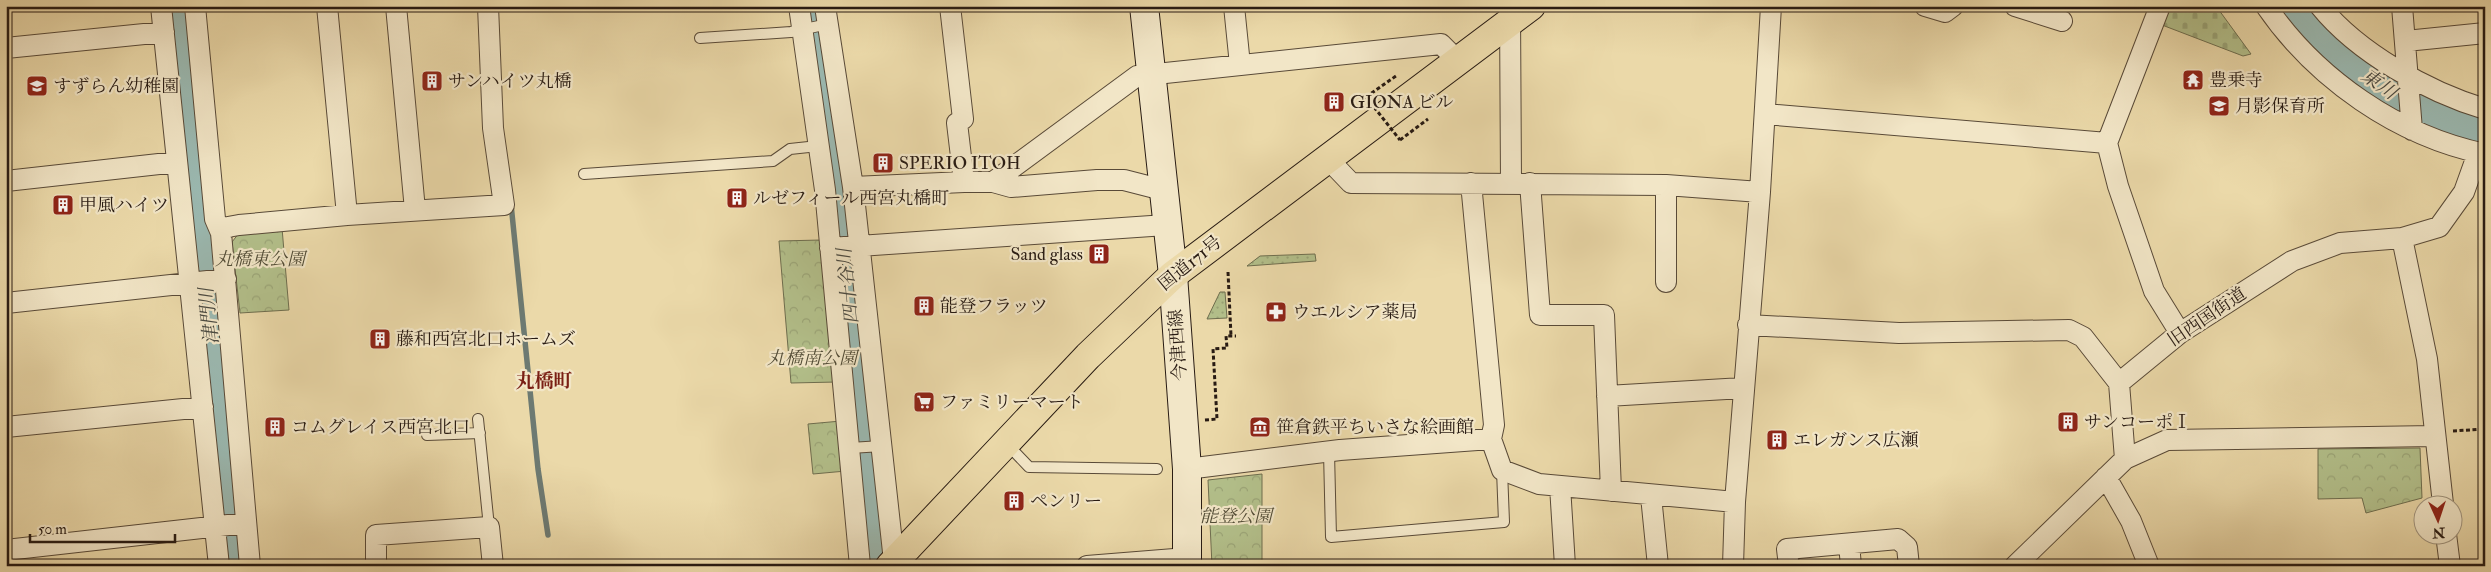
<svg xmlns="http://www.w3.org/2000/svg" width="2491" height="572" viewBox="0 0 2491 572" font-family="'IM FELL Double Pica','Noto Serif JP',serif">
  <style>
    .cemetery { fill: url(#cemetery-stones); stroke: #6e6e4f }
    .park { fill: url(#park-crowns); stroke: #6e6e4f }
    .garden { fill: url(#garden-dots); stroke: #6e6e4f }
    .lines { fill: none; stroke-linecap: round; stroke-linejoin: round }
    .stream { stroke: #6d7a72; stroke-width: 5.5 }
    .river { stroke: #9bb9b1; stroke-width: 35 }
    .lane-casing { stroke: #594a38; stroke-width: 12 }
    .street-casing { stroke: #594a38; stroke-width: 22 }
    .secondary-casing { stroke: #281b13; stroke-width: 30 }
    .highway-casing { stroke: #281b13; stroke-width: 30 }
    .path { stroke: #281b13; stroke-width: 3; stroke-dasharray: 4 2.5; stroke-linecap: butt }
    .lane { stroke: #f2e6c7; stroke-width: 10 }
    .street { stroke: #f2e6c7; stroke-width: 20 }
    .secondary { stroke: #f2e6c7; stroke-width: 28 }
    .highway { stroke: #ebd9a9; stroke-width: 28 }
    .path-bridge { stroke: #281b13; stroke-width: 3; stroke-dasharray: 4 2.5; stroke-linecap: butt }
    .labels { text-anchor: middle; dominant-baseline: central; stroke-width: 4.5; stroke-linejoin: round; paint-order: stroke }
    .poi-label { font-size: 18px; fill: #281b13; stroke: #f2e6c7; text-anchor: start }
    .park-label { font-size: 18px; font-style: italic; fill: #524d37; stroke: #f2e6c7 }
    .street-label { font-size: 18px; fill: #281b13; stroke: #f2e6c7 }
    .water-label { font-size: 19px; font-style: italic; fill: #4a4a42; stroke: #f2e6c7 }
    .neighbourhood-label { font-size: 19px; font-weight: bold; fill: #7a1f14; stroke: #f2e6c7 }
  </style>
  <defs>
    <pattern id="cemetery-stones" width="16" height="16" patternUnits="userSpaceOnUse" patternTransform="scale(1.25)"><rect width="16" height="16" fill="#b3c08b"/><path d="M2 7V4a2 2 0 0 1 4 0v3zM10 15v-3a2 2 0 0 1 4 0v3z" fill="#9aa477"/></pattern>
    <pattern id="park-crowns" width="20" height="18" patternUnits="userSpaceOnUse" patternTransform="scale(1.25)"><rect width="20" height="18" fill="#b3c08b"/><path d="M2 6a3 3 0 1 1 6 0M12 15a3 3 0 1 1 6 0" fill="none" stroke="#9aa477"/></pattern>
    <pattern id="garden-dots" width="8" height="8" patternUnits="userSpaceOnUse" patternTransform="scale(1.25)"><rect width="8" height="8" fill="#b3c08b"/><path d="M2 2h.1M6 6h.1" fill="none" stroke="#9aa477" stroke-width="1.8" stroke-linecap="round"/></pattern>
  </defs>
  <rect width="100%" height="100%" fill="#ebd9a9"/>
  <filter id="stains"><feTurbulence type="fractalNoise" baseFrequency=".004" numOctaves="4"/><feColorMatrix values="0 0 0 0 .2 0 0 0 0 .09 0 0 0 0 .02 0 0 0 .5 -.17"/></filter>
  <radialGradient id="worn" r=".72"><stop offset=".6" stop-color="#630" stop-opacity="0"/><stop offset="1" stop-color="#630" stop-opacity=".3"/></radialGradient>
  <!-- cemetery -->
  <path class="cemetery" d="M2169 6H2216L2251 54 2243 56 2162 25Z"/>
  <!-- park -->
  <path class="park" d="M282 228 289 310 240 313 232 242 239 233Z
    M821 240 837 382 791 383 779 241Z
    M841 421 846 471 813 474 808 424Z
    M2420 448 2422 498 2366 513 2362 498 2318 499V449Z
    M1262 474V566H1212L1208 480Z"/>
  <!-- garden -->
  <path class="garden" d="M1315 254 1316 261 1247 266 1260 256Z
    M1220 292H1225L1227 318 1207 319Z"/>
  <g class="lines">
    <!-- stream -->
    <path class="stream" d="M511 204 538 469 548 535"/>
    <!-- river -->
    <path class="river" d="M177 6 235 566
      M812 6 840 202 876 566
      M2295 6 2341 56 2399 99 2485 129"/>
    <!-- lane casing -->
    <g class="lane-casing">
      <path id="lane" d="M700 38 791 32 828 24
        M584 174 773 161 790 149 818 146
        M478 419 489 527
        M427 435 480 433
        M1007 444 1029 467 1157 469
        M850 448 882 446
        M1329 452 1331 537 1504 522 1502 470"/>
    </g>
    <!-- street casing -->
    <g class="street-casing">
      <path id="street" d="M161 6 219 566
        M195 6 215 219 221 233 250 566
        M327 6 347 215
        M396 6 415 210
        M799 6 825 190 860 566
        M825 6 853 187 894 561
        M950 6 963 119 957 123 964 182
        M1234 6 1240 65
        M1925 6 1945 12 1953 6
        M2015 6 2062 21
        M2160 6 2107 143 2118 186 2154 291 2180 333
        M2266 6C2316 79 2398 136 2485 154
        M2320 6C2358 53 2428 92 2485 109
        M2402 6 2412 130
        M1510 11 1511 183
        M2406 41 2485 33
        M6 48 164 32
        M1765 114 2107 143
        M1328 159 1351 183 1666 185 1760 192
        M6 181 177 162
        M993 182 1137 76 1441 44 1458 61
        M1471 183 1494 425 1491 439
        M1530 183 1540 315H1604L1611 491
        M853 187 964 182H993L1011 187 1097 180H1124L1163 190
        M221 233 228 227 239 225 347 215 504 205 493 128 488 6
        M2402 238 2427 359 2443 504
        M830 248 1166 225
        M1666 282V185
        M6 303 226 279
        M1748 325 1899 333 2069 330 2083 337 2119 383
        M1607 396 1743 388
        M6 427 203 407
        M2125 459 2167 440 2434 436
        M1187 469 1340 450 1491 439 1502 470 1539 484 1735 502
        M2106 477 2131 521 2149 566
        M1560 486 1565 566
        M1651 496 1658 566
        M2446 534 2450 566
        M1849 544 1851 566
        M6 550 246 523
        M376 566V535L489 527 493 566
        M1087 566 1187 558
        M1733 566 1735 502 1760 192 1771 6
        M1789 566 1787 549 1898 539 1907 547 1909 566
        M2015 566 2125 459 2119 383 2180 333 2292 261 2340 243 2402 238 2439 227 2464 192 2478 153"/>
    </g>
    <!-- secondary casing -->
    <g class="secondary-casing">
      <path id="secondary" d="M1144 6 1173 275 1187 469V566"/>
    </g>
    <!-- highway casing -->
    <g class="highway-casing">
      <path id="highway" d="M890 566 1088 356 1173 275 1531 6"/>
    </g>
    <!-- path -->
    <path class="path" d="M1366 97 1396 76
      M1400 140 1428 119
      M1228 272 1231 336
      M1205 420 1217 419 1213 349 1227 348 1226 336H1236
      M2453 431 2485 429"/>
    <!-- lane -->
    <use href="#lane" class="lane"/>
    <!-- street -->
    <use href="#street" class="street"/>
    <!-- secondary -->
    <use href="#secondary" class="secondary"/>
    <!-- highway -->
    <use href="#highway" class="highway"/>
    <!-- path-bridge -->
    <path class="path-bridge" d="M1366 97 1400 140"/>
  </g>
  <!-- icons -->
  <defs>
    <g id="temple-square" transform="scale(1.125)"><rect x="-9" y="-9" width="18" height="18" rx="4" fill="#8f2418" stroke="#f2e6c7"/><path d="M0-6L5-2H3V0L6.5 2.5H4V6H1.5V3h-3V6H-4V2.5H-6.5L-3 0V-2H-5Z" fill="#fff"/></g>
    <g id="building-square" transform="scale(1.125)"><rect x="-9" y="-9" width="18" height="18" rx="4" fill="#8f2418" stroke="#f2e6c7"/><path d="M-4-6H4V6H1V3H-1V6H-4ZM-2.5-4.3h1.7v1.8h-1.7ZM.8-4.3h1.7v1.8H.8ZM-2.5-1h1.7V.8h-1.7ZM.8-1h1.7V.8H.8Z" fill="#fff"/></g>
    <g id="school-square" transform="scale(1.125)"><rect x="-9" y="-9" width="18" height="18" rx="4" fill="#8f2418" stroke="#f2e6c7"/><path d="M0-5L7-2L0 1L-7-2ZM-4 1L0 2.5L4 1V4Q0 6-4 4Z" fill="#fff"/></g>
    <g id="pharmacy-square" transform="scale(1.125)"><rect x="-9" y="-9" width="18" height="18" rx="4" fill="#8f2418" stroke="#f2e6c7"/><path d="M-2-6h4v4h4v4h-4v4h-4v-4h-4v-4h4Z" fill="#fff"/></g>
    <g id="supermarket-square" transform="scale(1.125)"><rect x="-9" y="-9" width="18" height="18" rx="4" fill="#8f2418" stroke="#f2e6c7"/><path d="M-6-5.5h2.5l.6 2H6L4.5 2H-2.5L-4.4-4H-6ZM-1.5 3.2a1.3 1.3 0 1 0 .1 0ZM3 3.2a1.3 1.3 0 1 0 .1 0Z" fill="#fff"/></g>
    <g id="museum-square" transform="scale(1.125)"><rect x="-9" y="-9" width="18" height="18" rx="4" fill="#8f2418" stroke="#f2e6c7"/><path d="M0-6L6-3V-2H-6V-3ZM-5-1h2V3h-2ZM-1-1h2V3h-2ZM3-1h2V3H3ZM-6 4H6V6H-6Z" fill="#fff"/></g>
  </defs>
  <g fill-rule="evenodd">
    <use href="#temple-square" x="2193" y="80"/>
    <use href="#building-square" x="432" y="81"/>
    <use href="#school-square" x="37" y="86"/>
    <use href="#building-square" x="1334" y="102"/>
    <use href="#school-square" x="2219" y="106"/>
    <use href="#building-square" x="883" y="163"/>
    <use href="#building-square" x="737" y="198"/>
    <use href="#building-square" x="63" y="205"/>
    <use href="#building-square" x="1099" y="254"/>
    <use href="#building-square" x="924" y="306"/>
    <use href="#pharmacy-square" x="1276" y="312"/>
    <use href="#building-square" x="380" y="339"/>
    <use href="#supermarket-square" x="924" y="402"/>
    <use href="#building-square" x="2068" y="422"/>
    <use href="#building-square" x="275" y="427"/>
    <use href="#museum-square" x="1260" y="427"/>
    <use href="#building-square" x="1777" y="440"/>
    <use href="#building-square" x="1014" y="501"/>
  </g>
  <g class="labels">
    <!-- poi labels -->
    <g class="poi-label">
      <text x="2209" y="80">豊乗寺</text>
      <text x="448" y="81">サンハイツ丸橋</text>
      <text x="53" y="86">すずらん幼稚園</text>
      <text x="1350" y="102">GIONA ビル</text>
      <text x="2235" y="106">月影保育所</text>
      <text x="899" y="163">SPERIO ITOH</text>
      <text x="753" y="198">ルゼフィール西宮丸橋町</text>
      <text x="79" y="205">甲風ハイツ</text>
      <text x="1083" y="254" text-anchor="end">Sand glass</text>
      <text x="940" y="306">能登フラッツ</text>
      <text x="1292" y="312">ウエルシア薬局</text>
      <text x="396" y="339">藤和西宮北口ホームズ</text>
      <text x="940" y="402">ファミリーマート</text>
      <text x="2084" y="422">サンコーポⅠ</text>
      <text x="291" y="427">コムグレイス西宮北口</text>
      <text x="1276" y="427">笹倉鉄平ちいさな絵画館</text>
      <text x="1793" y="440">エレガンス広瀬</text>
      <text x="1030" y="501">ペンリー</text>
    </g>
    <!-- park labels -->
    <g class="park-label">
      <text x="260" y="259">丸橋東公園</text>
      <text x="812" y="358">丸橋南公園</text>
      <text x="1236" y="516">能登公園</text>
    </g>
    <!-- street labels -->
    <g class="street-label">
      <text transform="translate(1190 263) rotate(-39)">国道171号</text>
      <text transform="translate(2207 317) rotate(-34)">旧西国街道</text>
      <text transform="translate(1178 345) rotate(-94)">今津西線</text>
    </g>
    <!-- water labels -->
    <g class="water-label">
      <text transform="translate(2379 84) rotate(35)">東川</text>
      <text transform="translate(848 286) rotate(-96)">四十谷川</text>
      <text transform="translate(209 316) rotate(-96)">津門川</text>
    </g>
    <!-- neighbourhood labels -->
    <g class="neighbourhood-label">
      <text x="544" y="381">丸橋町</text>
    </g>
  </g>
  <!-- margin -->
  <rect width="2491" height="572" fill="none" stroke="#ebd9a9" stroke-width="25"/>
  <rect x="8" y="8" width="2476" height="557" fill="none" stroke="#281b13" stroke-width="2.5"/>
  <rect x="12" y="12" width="2466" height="547" fill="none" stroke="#281b13"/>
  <!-- north arrow -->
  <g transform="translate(2438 520) rotate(177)"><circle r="24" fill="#f2e6c7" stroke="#a1957f"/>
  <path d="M0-4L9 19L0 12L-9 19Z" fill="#8f2418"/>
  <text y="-8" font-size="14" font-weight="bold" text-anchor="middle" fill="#281b13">N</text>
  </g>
  <!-- scale -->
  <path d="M30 534v8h145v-8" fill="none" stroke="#281b13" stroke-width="2.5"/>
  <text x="38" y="534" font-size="15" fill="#281b13" stroke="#f2e6c7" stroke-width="4" paint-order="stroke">50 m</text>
  <rect width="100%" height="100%" filter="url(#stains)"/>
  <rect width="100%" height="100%" fill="url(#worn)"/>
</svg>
